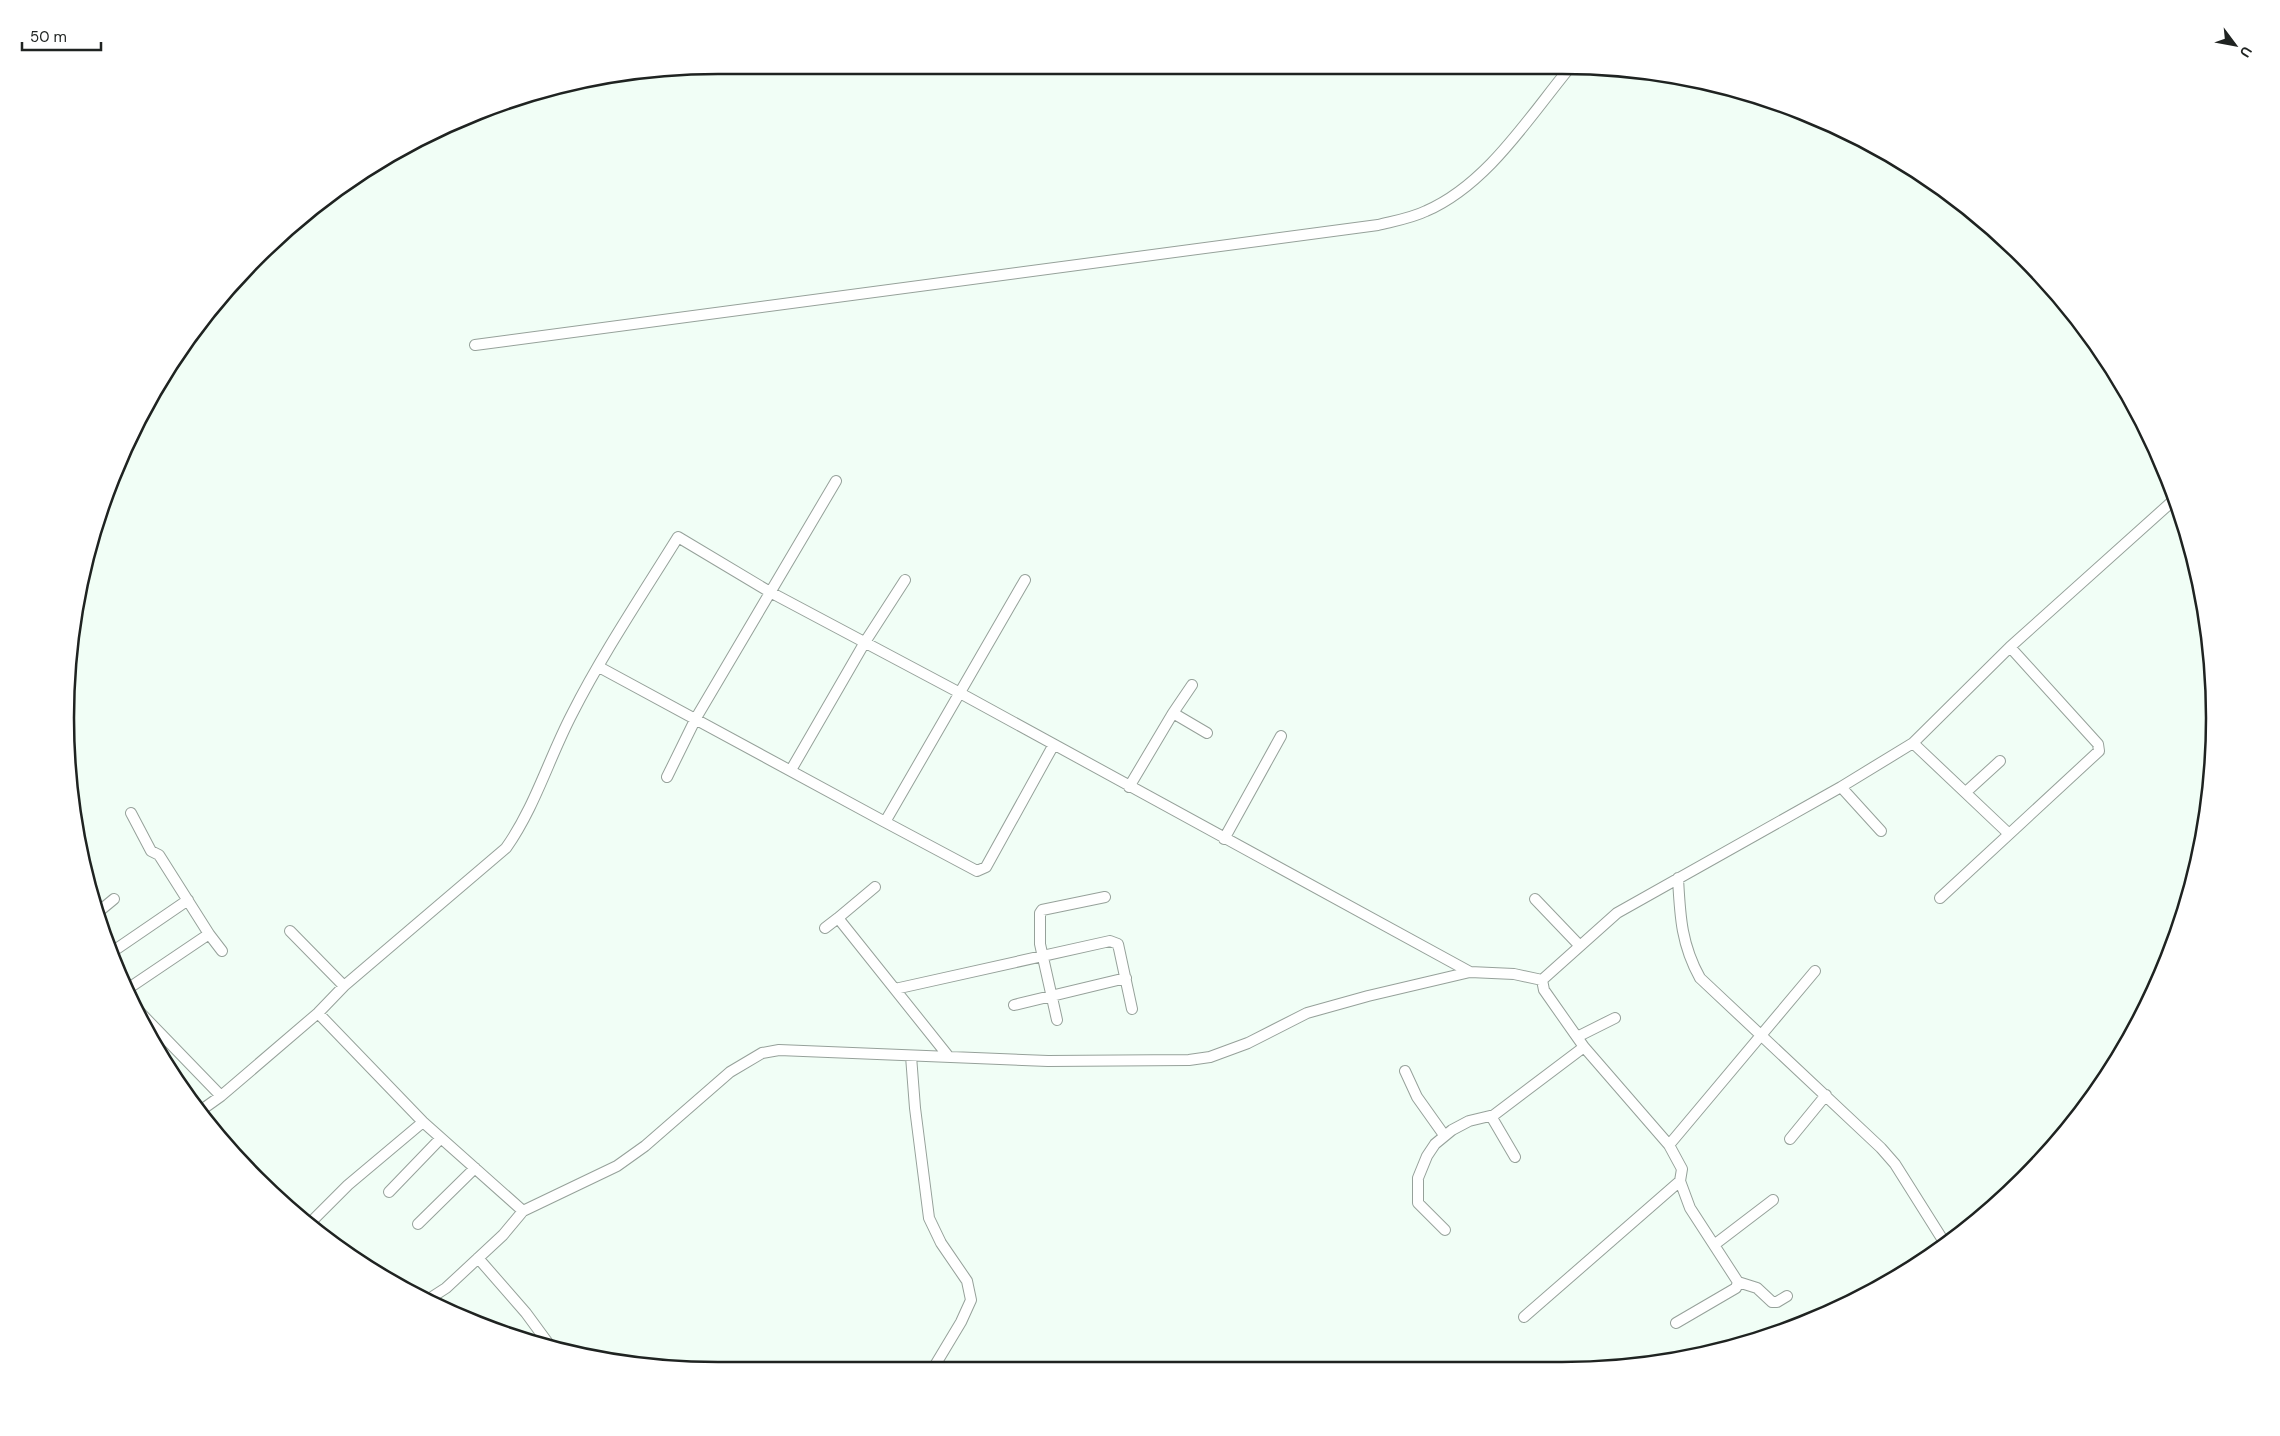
<svg xmlns="http://www.w3.org/2000/svg" width="2280" height="1436" viewBox="0 0 2280 1436" font-family="'DM Sans',sans-serif">
  <style>
    .lines { fill: none; stroke-linecap: round; stroke-linejoin: round }
    .minor-casing { stroke: #96a19a; stroke-width: 12 }
    .minor { stroke: #fff; stroke-width: 10 }
    .rim { fill: none; stroke: #1f2321; stroke-width: 2.5 }
  </style>
  <rect width="100%" height="100%" fill="#f1fef6"/>
  <g class="lines">
    <!-- minor casing -->
    <g class="minor-casing">
      <path id="minor" d="M475 345 1378 225C1394 221 1412 218 1426 211 1486 185 1527 120 1567 71
        M599 667 885 822 1025 580
        M1192 685 1173 713 1207 733
        M1913 743 2008 833
        M791 770 865 642 905 580
        M667 777 696 718 836 481
        M1129 787 1173 713
        M1841 787 1881 831
        M1966 792 2000 761
        M885 822 977 871 986 867 1053 746
        M1224 839 1281 736
        M1678 878C1680 915 1681 944 1700 978L1881 1148 1895 1164 1946 1245
        M875 887 838 918 949 1057
        M1940 898 2099 751 2098 744 2010 647
        M1535 899 1579 945
        M97 913 114 899
        M825 928 838 918
        M290 931 344 986
        M209 934 222 951
        M112 952 188 900
        M1542 980 1544 990 1584 1047 1669 1145 1682 1169 1680 1181 1690 1208 1738 1282 1736 1288 1676 1323
        M895 989 1110 941 1118 944 1132 1009
        M126 990 209 934 159 855 151 851 131 813
        M130 1002 221 1096
        M1014 1005 1126 978
        M318 1013 423 1122 523 1211
        M1057 1020 1040 944V913L1042 910 1105 897
        M1577 1037 1615 1018
        M911 1056 915 1108 929 1218 941 1243 967 1281 971 1300 961 1322 934 1367
        M1405 1071 1417 1097 1444 1135
        M200 1111 221 1096 318 1013 344 986 506 848C535 807 549 758 572 714 603 653 642 595 678 537L770 592 960 693 1470 972
        M1491 1116 1515 1157
        M1790 1139 1826 1095
        M1669 1145 1815 971
        M389 1192 441 1138
        M418 1224 475 1168
        M308 1225 348 1185 423 1122
        M1445 1230 1418 1203V1178L1427 1156 1435 1144 1452 1130 1469 1121 1494 1115 1584 1047
        M1714 1245 1773 1200
        M478 1258 526 1313 548 1343
        M1738 1282 1757 1288 1772 1302H1777L1787 1296
        M429 1299 446 1288 503 1235 523 1211 617 1166 645 1146 730 1072 762 1053 779 1050 1048 1061 1189 1060 1210 1057 1248 1043 1307 1013 1368 996 1470 972 1514 974 1542 980 1617 913 1841 787 1913 743 2010 647 2176 498
        M1524 1317 1680 1181"/>
    </g>
    <!-- minor -->
    <use href="#minor" class="minor"/>
  </g>
  <!-- crop -->
  <path d="M0 0H2280V1436H0ZM718 74H1562A644 644 0 0 1 2206 718V718A644 644 0 0 1 1562 1362H718A644 644 0 0 1 74 718V718A644 644 0 0 1 718 74Z" fill="#fff" fill-rule="evenodd"/>
  <path class="rim" d="M718 74H1562A644 644 0 0 1 2206 718V718A644 644 0 0 1 1562 1362H718A644 644 0 0 1 74 718V718A644 644 0 0 1 718 74Z"/>
  <!-- north arrow -->
  <g transform="translate(2235 45) rotate(122)" stroke="#ffffff" stroke-width="4" paint-order="stroke">
  <path d="M0-4L9 19L0 12L-9 19Z" fill="#1f2321"/>
  <text y="-8" font-size="14" font-weight="bold" text-anchor="middle" fill="#1f2321">U</text>
  </g>
  <!-- scale -->
  <path d="M22 42v8h79v-8" fill="none" stroke="#1f2321" stroke-width="2.5"/>
  <text x="30" y="42" font-size="15" fill="#1f2321" stroke="#ffffff" stroke-width="4" paint-order="stroke">50 m</text>
</svg>
